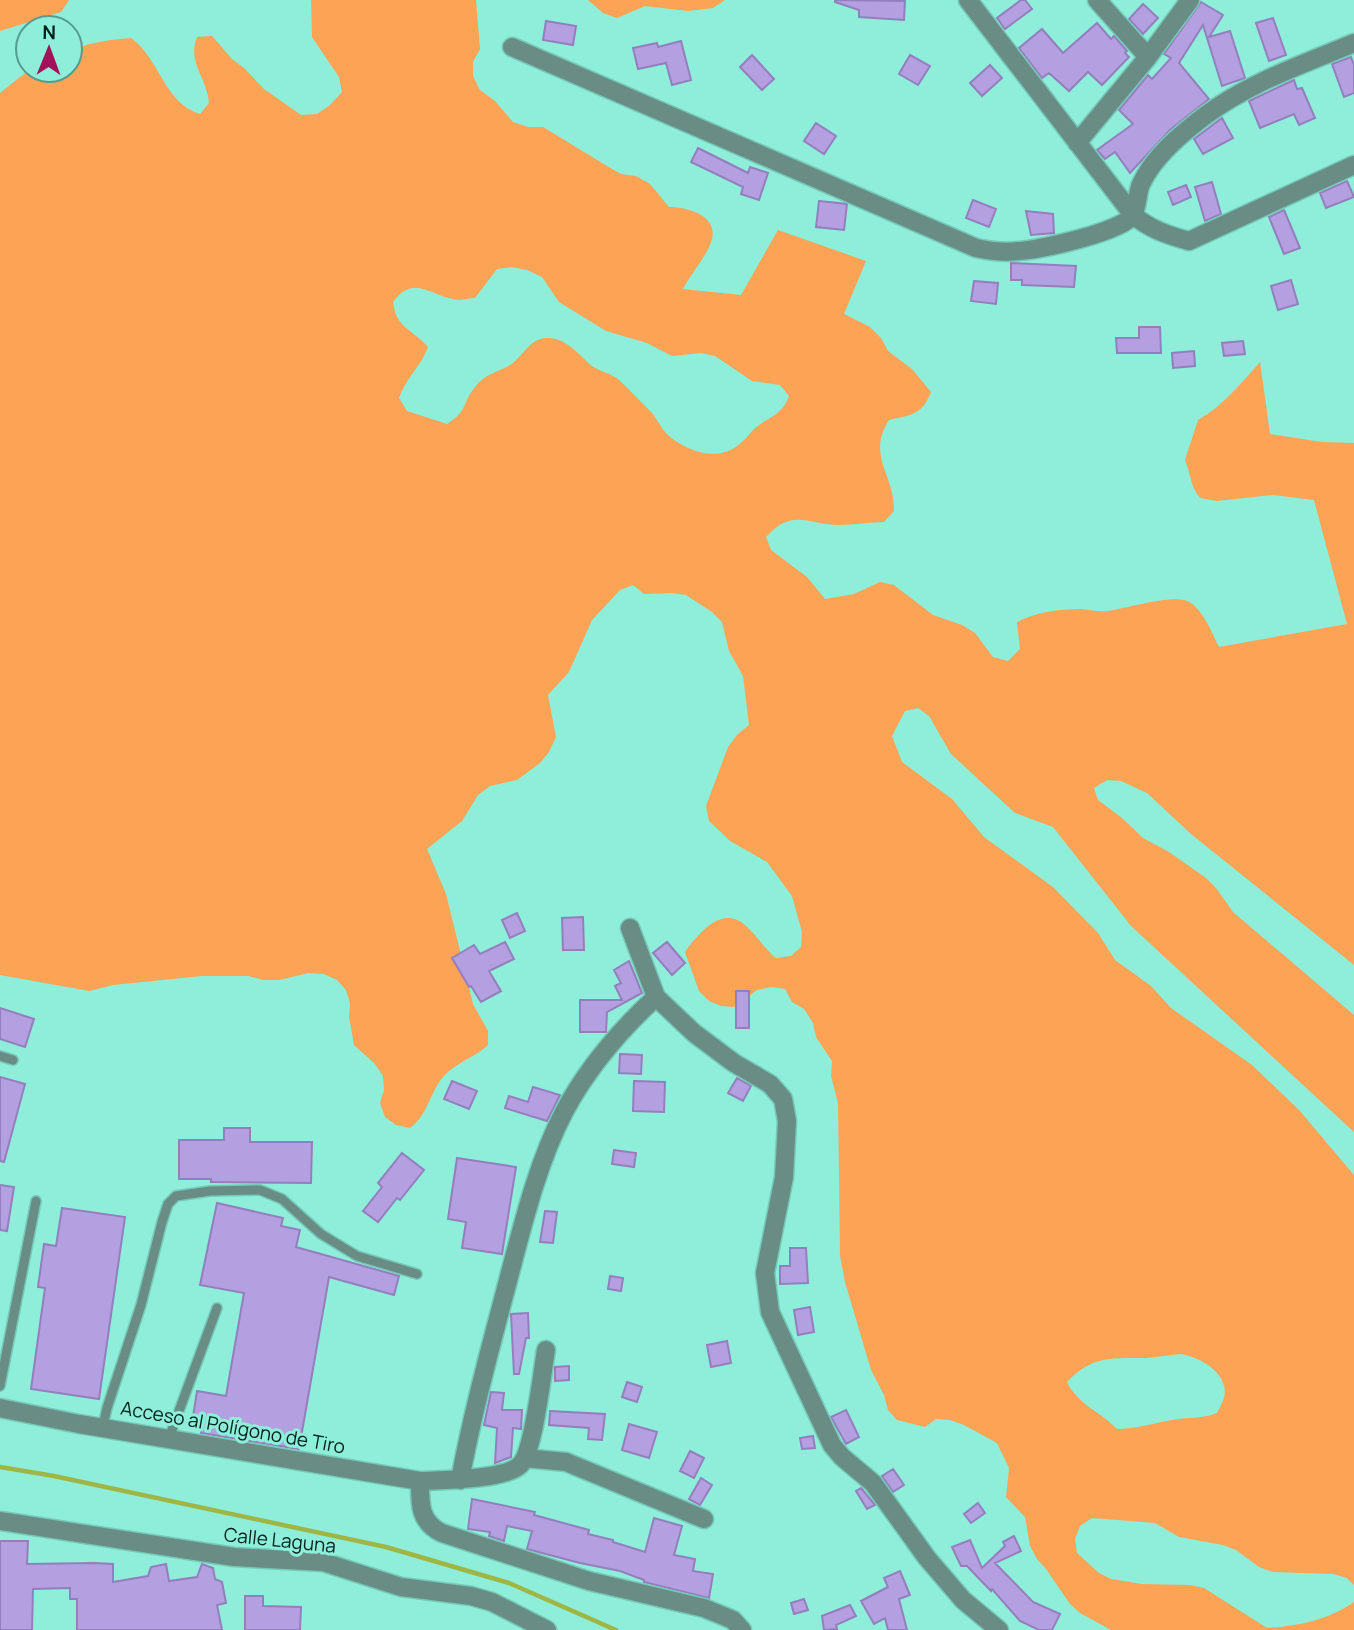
<svg xmlns="http://www.w3.org/2000/svg" width="1354" height="1630" viewBox="0 0 1354 1630" font-family="Manrope,sans-serif">
  <style>
    .green { fill: #fca356; fill-rule: evenodd }
    .lines { fill: none; stroke-linecap: round; stroke-linejoin: round }
    .stream { stroke: #9fb644; stroke-width: 4.5 }
    .building { fill: #b49fe0; stroke: #947fbe; stroke-width: 2 }
    .lane-casing { stroke: #75c9b8; stroke-width: 12 }
    .street-casing { stroke: #75c9b8; stroke-width: 21 }
    .lane { stroke: #698d85; stroke-width: 9 }
    .street { stroke: #698d85; stroke-width: 18 }
    .labels { text-anchor: middle; dominant-baseline: central; stroke-width: 6; stroke-linejoin: round; paint-order: stroke }
    .street-label { font-size: 19px; fill: #02201b; stroke: #8eeeda }
  </style>
  <rect width="100%" height="100%" fill="#8eeeda"/>
  <!-- green -->
  <path class="green" d="M0 0H69L61 12 0 31Z
    M311 0H476L480 49 473 62V76L480 90 495 101 513 122 528 127H543L607 166 621 174 636 176 650 184 669 207C686 207 718 215 712 239 709 253 690 275 683 289L741 295 778 230 866 261 844 314 870 327 881 338 888 351 912 369 931 392C922 415 911 415 889 420 866 456 895 475 894 511L884 522C869 522 854 525 839 525 807 524 792 508 766 537L771 550 807 577 825 599 854 594 880 582 894 585 933 615 962 625 975 633 993 657 1008 661 1020 649 1017 622C1038 612 1057 609 1081 609 1090 610 1099 612 1108 611 1126 608 1167 596 1184 600 1201 604 1212 633 1219 647L1347 624 1314 500 1273 495 1217 501 1200 498C1190 486 1191 474 1185 460L1198 420C1223 406 1241 383 1260 362L1270 434 1322 442 1354 443V965L1191 834 1147 793 1121 781 1107 780 1094 788 1098 800 1122 818 1143 838 1169 852 1206 878 1216 888 1233 912 1354 1015V1132L1131 926 1053 827 1015 813 951 754 929 716 918 708 905 711 892 736 902 762 952 799 984 837 1053 887 1098 933 1115 960 1151 986 1171 1008 1252 1065 1299 1110 1354 1175V1585L1347 1578 1333 1574 1273 1572 1259 1567 1236 1550 1223 1545 1179 1537 1155 1523 1092 1518 1080 1526 1075 1539 1077 1553 1099 1573 1111 1579 1142 1584 1190 1585 1204 1588 1267 1628C1299 1626 1328 1620 1354 1602V1630H1111L1080 1613 1070 1604 1046 1569 1037 1559 1030 1546 1025 1517 1006 1497 1009 1468 997 1443 964 1425 950 1420 936 1419 925 1427 897 1420 888 1410 884 1395 871 1370 845 1282 840 1256 838 1103 831 1076 832 1061 816 1037 813 1023 804 1009 792 1002 785 989 772 987 757 990 734 1007 721 1006 709 1001 699 991 685 952C699 933 722 904 746 926 757 936 764 948 776 958L791 956 801 947 802 932 792 896 767 862 730 841 709 821 706 806 728 747 737 735 749 725 743 676 729 651 722 622 712 612 686 595 673 593 644 594 633 585 620 590 592 620 569 672 548 695 556 737 549 752 540 763 517 780 490 786 478 795 462 821 427 849 446 894 473 1004 488 1031V1045C474 1058 456 1062 443 1077 429 1094 428 1115 410 1128L396 1125 385 1117 380 1103 384 1090 383 1076 375 1064 354 1045 349 1017 350 1003 346 990 337 980 324 974 309 973 279 980H264L248 976H202L113 985 89 991 0 975V93L29 70H70V51C90 42 109 40 131 38 161 60 163 102 200 114L209 103C207 77 187 63 197 37L212 36 232 59 244 68 264 89 301 115 317 114 329 106 342 92 339 77 312 37ZM512 267 527 270 542 277 559 302 606 331 647 343 672 356 701 353 715 356 752 381 780 385 789 396C781 418 767 416 752 431 748 436 743 442 737 446 716 462 687 451 669 436 661 429 657 418 650 411 640 401 630 390 620 381 612 373 600 372 592 366 578 354 568 339 548 338 529 338 524 356 510 365 497 373 486 373 475 387 462 403 468 411 447 424L407 411 399 398C406 378 421 366 428 347 412 329 396 328 393 302 415 273 430 297 458 300 463 300 470 298 475 298L497 269ZM1180 1354C1196 1356 1220 1368 1224 1386 1227 1395 1221 1405 1217 1413 1202 1419 1188 1417 1172 1420 1153 1423 1136 1429 1117 1429 1101 1412 1077 1404 1067 1382 1092 1355 1113 1358 1147 1358 1158 1357 1169 1355 1180 1354Z
    M588 0H725L713 8 688 11 645 6 617 18 603 13Z"/>
  <g class="lines">
    <!-- stream -->
    <path class="stream" d="M0 1467 54 1476 386 1547 509 1583 616 1630"/>
  </g>
  <!-- building -->
  <path class="building" d="M835 0 905 1 904 20 859 17V10L835 2Z
    M1021 0H1025L1032 9 1005 29 997 18Z
    M1201 2 1223 15 1209 37 1230 31 1245 78 1222 86 1203 25 1179 63 1209 99 1171 129 1130 173 1115 152 1105 159 1097 150 1133 124 1119 110 1148 75 1152 79 1171 58 1164 54Z
    M1143 4 1158 18 1143 34 1129 19Z
    M1273 18 1286 55 1269 61 1256 23Z
    M546 21 576 26 573 45 543 40Z
    M1097 23 1111 39 1114 36 1127 51 1125 53 1129 57 1102 85 1088 72 1069 91 1049 73 1042 78 1019 48 1042 29 1063 53Z
    M681 41 691 80 672 85 666 63 638 69 633 48 657 43 658 47Z
    M752 55 774 79 762 90 740 67Z
    M910 55 930 66 918 85 899 74Z
    M1351 57 1354 65V93L1344 97 1332 64Z
    M990 65 1002 78 982 96 970 83Z
    M1294 80 1297 89 1302 88 1315 118 1299 125 1294 114 1260 128 1249 101Z
    M1222 118 1233 138 1203 154 1194 139Z
    M816 123 836 136 824 154 804 141Z
    M698 148 748 173 750 167 768 173 759 200 741 194 743 187 691 162Z
    M1347 181 1354 197 1326 208 1320 193Z
    M1212 182 1221 214 1205 221 1195 187Z
    M1186 185 1191 197 1173 205 1168 192Z
    M973 200 996 209 989 227 966 218Z
    M819 201 847 204 844 230 816 227Z
    M1284 210 1300 248 1284 254 1269 217Z
    M1026 211 1053 214 1054 233 1031 235Z
    M1011 263 1076 266 1074 287 1022 285V280H1011Z
    M1291 280 1298 304 1278 310 1271 286Z
    M974 281 998 283 996 304 971 301Z
    M1139 327H1160L1161 353H1117L1116 338H1139Z
    M1243 341 1245 354 1224 356 1222 343Z
    M1194 351 1195 366 1173 368 1172 353Z
    M517 913 525 931 510 938 502 920Z
    M583 917 584 950H563L562 918Z
    M505 942 514 959 489 971 501 991 481 1002 471 986 469 987 452 958 474 945 480 954Z
    M667 942 685 963 672 975 653 953Z
    M629 961 642 993 607 1012 606 1032H580V1000H622L615 986 621 983 614 970Z
    M736 991H749V1028H736Z
    M0 1008 34 1019 25 1047 0 1039Z
    M620 1054 642 1055 641 1074 619 1073Z
    M0 1077 25 1084 4 1162 0 1161Z
    M737 1078 751 1086 743 1101 728 1093Z
    M452 1081 477 1091 469 1109 444 1099Z
    M634 1081 665 1082 664 1112 633 1111Z
    M533 1087 560 1095 547 1121 505 1108 509 1096 528 1102Z
    M224 1128H250V1142H312L311 1183 211 1182V1179H179V1140H224Z
    M614 1150 636 1153 634 1167 612 1164Z
    M402 1153 424 1170 400 1200 397 1198 378 1222 363 1211 382 1187 378 1183Z
    M457 1158 516 1167 502 1254 462 1248 466 1222 448 1219Z
    M0 1185 14 1187 7 1231 0 1230Z
    M217 1203 283 1218 281 1226 300 1230 296 1247 399 1276 394 1295 329 1277 299 1449 201 1433 203 1419 193 1417 197 1391 226 1396 244 1293 200 1285Z
    M62 1208 125 1217 99 1399 31 1389 45 1288 38 1287 44 1244 56 1246Z
    M545 1211 557 1212 553 1243 540 1242Z
    M790 1248H806L808 1283 780 1284V1266H790Z
    M610 1276 623 1278 621 1291 608 1289Z
    M810 1307 814 1332 798 1335 794 1310Z
    M528 1313 529 1338H526L519 1374H514L511 1314Z
    M727 1341 731 1363 711 1367 707 1345Z
    M569 1366V1380L555 1381V1367Z
    M627 1382 642 1387 637 1402 622 1397Z
    M491 1392 504 1393 502 1410H522L521 1429 513 1428 511 1457 495 1463 497 1428 484 1425Z
    M846 1410 859 1437 846 1444 831 1417Z
    M550 1411 605 1414 602 1440 588 1439 589 1428 549 1425Z
    M629 1424 657 1432 649 1458 622 1450Z
    M813 1436 815 1448 802 1449 800 1438Z
    M690 1451 704 1458 694 1478 680 1471Z
    M893 1469 904 1485 893 1492 882 1476Z
    M701 1478 712 1485 700 1505 689 1499Z
    M861 1488 875 1505 867 1509 856 1491Z
    M472 1499 535 1512 534 1515 589 1530 588 1534 613 1540V1542L645 1552 654 1518 682 1526 674 1555 695 1559 693 1571 713 1574 709 1598 644 1582V1580L620 1571 580 1563 527 1549 532 1531 507 1526 504 1541 489 1536 490 1532 468 1529Z
    M978 1503 985 1513 971 1523 964 1514Z
    M1014 1536 1021 1551 995 1563 1033 1602 1060 1614 1052 1630H1039L1020 1621 992 1589 991 1591 967 1566H961L952 1547 970 1540 982 1568 1005 1546 1003 1542Z
    M0 1541H28L27 1564 94 1563 113 1564V1582L148 1576 151 1567 166 1564 169 1581 197 1577 202 1564 213 1568 215 1579 222 1582 226 1603 217 1605 222 1630H77V1599H70V1588L33 1589 32 1630H0Z
    M900 1571 910 1595 899 1599 907 1630H888L885 1618 874 1624 861 1601 888 1587 884 1578Z
    M245 1596H263V1606L301 1607 300 1630H245Z
    M804 1599 808 1610 794 1614 791 1603Z
    M850 1605 856 1616 836 1625 837 1629 824 1630 822 1616Z"/>
  <g class="lines">
    <!-- lane casing -->
    <g class="lane-casing">
      <path id="lane" d="M0 1056 13 1060
        M0 1386 36 1201
        M103 1426 107 1408 141 1305 162 1222 168 1204 176 1196 210 1191 260 1190 282 1199 321 1234 357 1256 417 1274
        M169 1438 217 1308"/>
    </g>
    <!-- street casing -->
    <g class="street-casing">
      <path id="street" d="M968 0 1133 215C1150 229 1167 235 1189 241L1354 165
        M1097 0 1148 57
        M512 47 976 248C990 251 1003 253 1018 251 1039 250 1122 232 1133 215 1138 206 1137 193 1141 184 1154 156 1182 133 1206 115 1250 82 1304 64 1354 43
        M1077 143 1148 57 1190 0
        M630 928 656 997 694 1033 734 1063 770 1084 783 1099 787 1121 784 1177 765 1273 770 1312 832 1445 842 1457 873 1483 927 1558 963 1600 999 1630
        M0 1408 79 1424 420 1481C441 1480 505 1480 520 1465 534 1452 542 1372 546 1350
        M525 1458 566 1462 704 1519
        M460 1480C473 1410 492 1342 510 1273 524 1220 538 1162 564 1112 588 1067 619 1031 656 997
        M420 1481C420 1503 419 1522 442 1533L589 1581 704 1608 733 1620 742 1630
        M0 1521 234 1557 323 1562 401 1587 471 1596 492 1602 547 1630"/>
    </g>
    <!-- lane -->
    <use href="#lane" class="lane"/>
    <!-- street -->
    <use href="#street" class="street"/>
  </g>
  <g class="labels">
    <!-- street labels -->
    <g class="street-label">
      <text transform="translate(233 1427) rotate(10)">Acceso al Polígono de Tiro</text>
      <text transform="translate(280 1540) rotate(6)">Calle Laguna</text>
    </g>
  </g>
  <!-- north arrow -->
  <g transform="translate(49 49) rotate(1)"><circle r="33" fill="#8eeeda" stroke="#569c8e" stroke-width="2"/>
  <path d="M0-5L12 26L0 18L-12 26Z" fill="#a21258"/>
  <text y="-10" font-size="19" font-weight="bold" text-anchor="middle" fill="#02201b">N</text>
  </g>
</svg>
